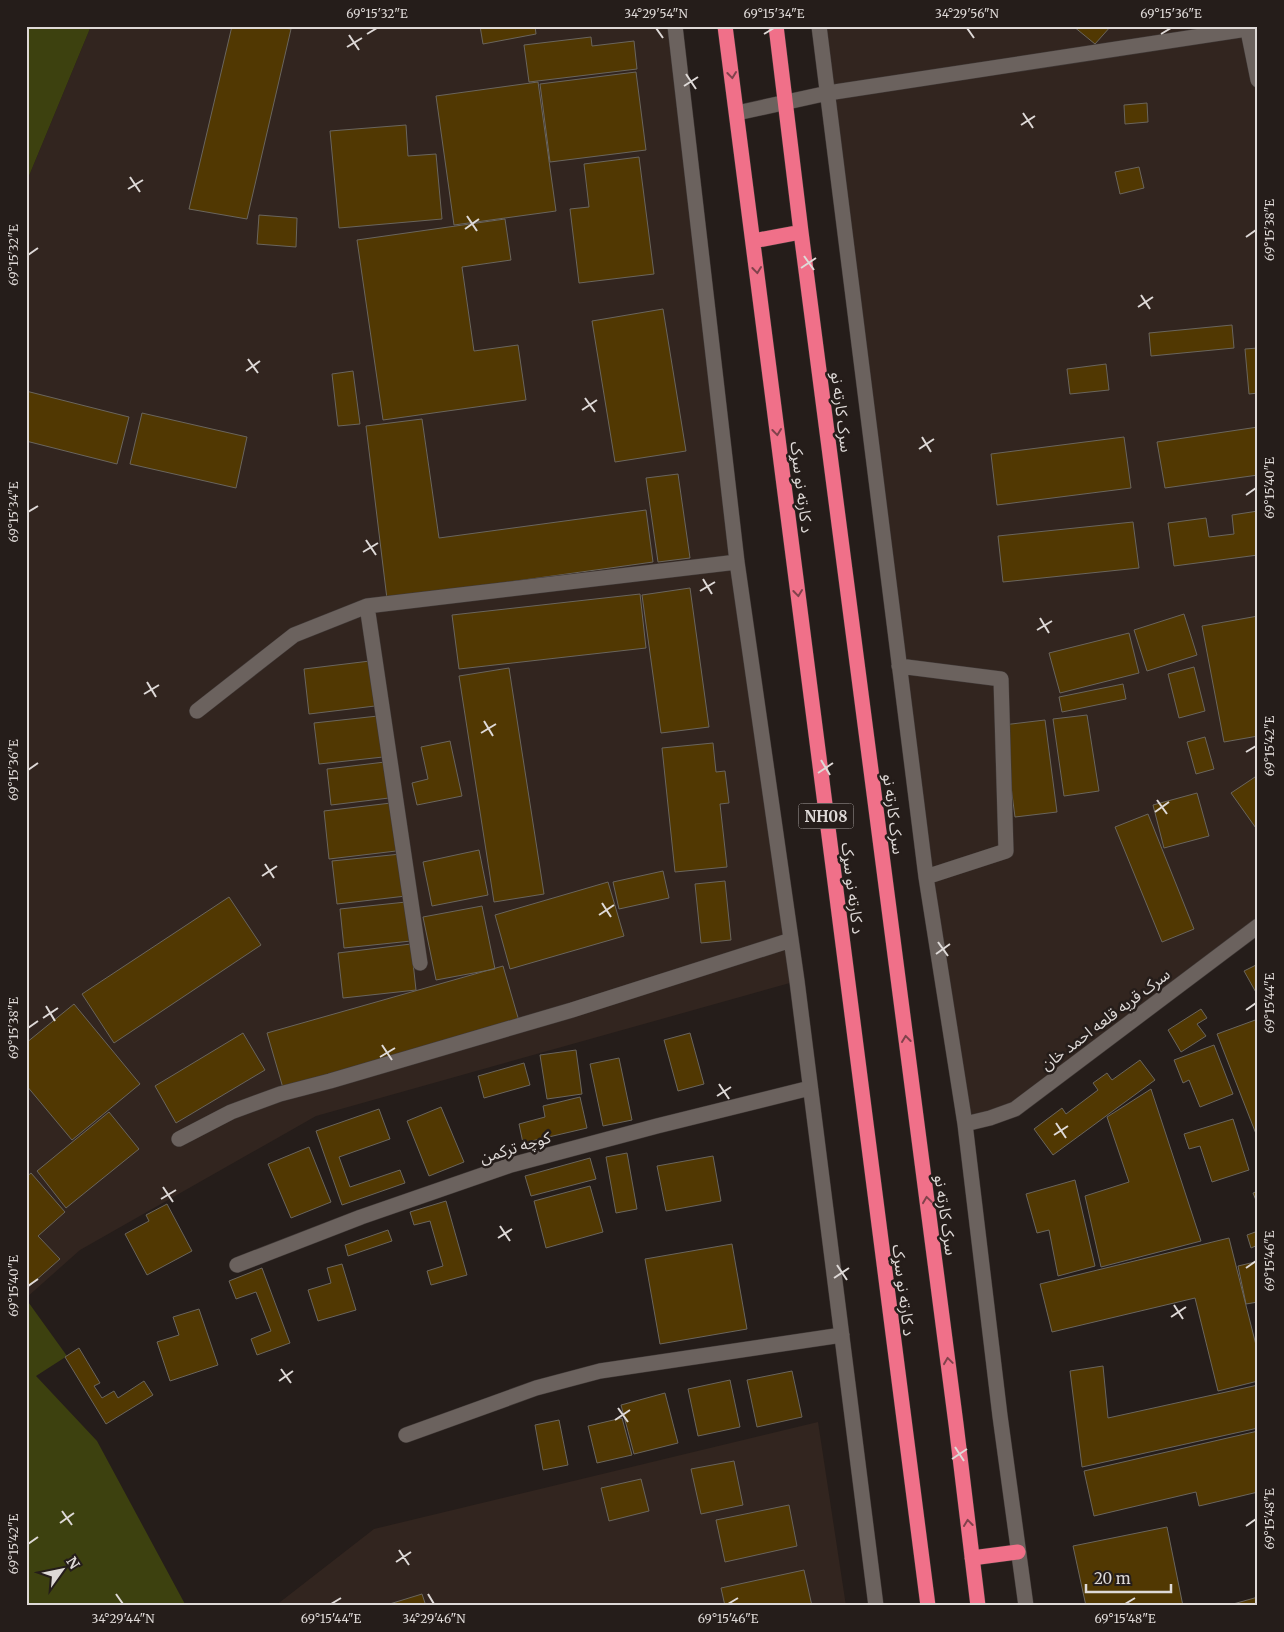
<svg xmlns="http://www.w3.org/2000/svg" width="1284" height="1632" viewBox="0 0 1284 1632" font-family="Merriweather,'Noto Sans Arabic',serif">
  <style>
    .built { fill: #32251f }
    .green { fill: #3d410f }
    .building { fill: #513802; stroke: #6a655d }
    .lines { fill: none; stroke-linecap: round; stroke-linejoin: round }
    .minor-casing { stroke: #403937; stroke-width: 16 }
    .highway-casing { stroke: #403937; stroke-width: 16 }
    .minor { stroke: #6b625e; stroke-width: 15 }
    .highway { stroke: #f07089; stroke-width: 15 }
    .oneway { stroke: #80424c }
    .ticks { fill: none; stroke: #ded9d7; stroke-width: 2 }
    .labels { text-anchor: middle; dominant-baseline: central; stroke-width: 5; stroke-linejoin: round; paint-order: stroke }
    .shield { fill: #251d1a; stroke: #a6a19e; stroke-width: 1 }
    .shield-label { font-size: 15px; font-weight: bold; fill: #ded9d7 }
    .street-label { font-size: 16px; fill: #ded9d7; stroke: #251d1a }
    .neatline { fill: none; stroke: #ded9d7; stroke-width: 2 }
    .ticks-label { font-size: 12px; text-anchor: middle; fill: #ded9d7 }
  </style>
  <rect width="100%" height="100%" fill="#251d1a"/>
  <!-- built -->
  <path class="built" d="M91 26H675L797 981 316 1116 80 1250 26 1298V183Z
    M819 26H1258V926L1015 1109 965 1124Z
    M818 1422 846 1606H275L374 1529Z"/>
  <!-- green -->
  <path class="green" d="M26 26H91L26 183Z
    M26 1299 67 1356 36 1376 97 1441 186 1606H26Z"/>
  <!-- building -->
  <path class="building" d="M232 26H272L291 29 247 219 189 209Z
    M480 26H535L536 34 483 44Z
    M1073 26H1111L1095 44Z
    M591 37 592 46 634 41 637 69 529 82 524 45Z
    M636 72 646 150 550 162 540 84Z
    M538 82 556 211 454 225 436 96Z
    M1147 103 1148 122 1125 124 1124 105Z
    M406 125 408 156 436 154 442 219 339 228 330 131Z
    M639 157 654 274 579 283 570 209 589 207 584 164Z
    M1139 167 1144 188 1120 194 1115 172Z
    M259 215 297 218 296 247 257 244Z
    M505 219 511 260 462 267 474 351 518 345 526 400 383 420 357 240Z
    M663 309 686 451 615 462 592 321Z
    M1232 325 1234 348 1151 356 1149 333Z
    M1258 348V393L1249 394 1245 349Z
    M1106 364 1109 390 1070 394 1067 369Z
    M353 371 360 424 338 426 332 374Z
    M26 391 129 417 117 464 26 441Z
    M142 413 247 437 236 488 130 464Z
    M422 419 439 538 646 510 653 562 387 599 366 426Z
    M1258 427V475L1165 488 1157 442Z
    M1124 437 1131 488 997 505 991 454Z
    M678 474 690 558 658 562 646 478Z
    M1258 511V555L1174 566 1168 523 1206 518 1209 537 1234 534 1232 515Z
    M1133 522 1139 568 1003 582 998 536Z
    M690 588 709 727 661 733 642 595Z
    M640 594 646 648 459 669 452 615Z
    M1184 614 1197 655 1147 671 1134 630Z
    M1258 616V736L1224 742 1202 626Z
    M1129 633 1139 673 1060 693 1049 653Z
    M370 661 375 706 309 714 304 669Z
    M1194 667 1205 711 1179 718 1168 674Z
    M509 668 544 894 494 902 459 676Z
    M1123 684 1126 699 1062 712 1059 697Z
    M1087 715 1099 791 1064 796 1053 719Z
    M378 716 383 757 319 764 314 723Z
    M1045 720 1057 812 1015 817 1003 725Z
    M1205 737 1214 769 1196 774 1187 742Z
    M450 741 462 796 417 805 412 783 428 779 421 747Z
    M713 743 716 772 725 771 729 803 720 804 727 867 675 872 662 748Z
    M385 762 389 798 331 805 327 769Z
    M1258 775V831L1231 793Z
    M1197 793 1209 836 1164 848 1153 805Z
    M391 803 396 851 329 859 324 811Z
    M1148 814 1194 929 1162 942 1115 827Z
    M479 850 488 895 432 906 423 862Z
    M401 854 406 896 337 904 332 861Z
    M663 871 669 898 619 909 613 882Z
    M725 881 731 940 701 943 695 884Z
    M608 882 624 936 510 969 495 915Z
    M229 897 261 945 114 1043 82 994Z
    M406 902 411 941 344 948 340 909Z
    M482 906 495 969 436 980 423 917Z
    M411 944 416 990 343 998 338 953Z
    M1258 964V996L1244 971Z
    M503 966 519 1021 283 1088 267 1033Z
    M74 1004 140 1084 72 1140 26 1085V1043Z
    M1201 1009 1207 1018 1197 1024 1206 1036 1181 1052 1168 1030Z
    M1258 1019V1139L1217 1034Z
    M243 1033 265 1070 176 1123 155 1086Z
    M690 1033 704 1084 678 1091 664 1040Z
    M1214 1045 1233 1094 1200 1107 1189 1080 1183 1083 1174 1060Z
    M576 1050 582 1094 547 1099 540 1055Z
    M619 1058 632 1120 603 1126 590 1064Z
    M1140 1060 1155 1080 1053 1155 1034 1129 1062 1108 1066 1114 1098 1090 1093 1083 1107 1073 1112 1080Z
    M524 1063 530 1085 484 1098 478 1076Z
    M1151 1089 1201 1241 1101 1267 1085 1196 1129 1182 1107 1117Z
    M580 1097 587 1128 523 1143 519 1124 545 1117 543 1106Z
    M441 1107 464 1162 429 1176 407 1121Z
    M379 1109 390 1139 339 1157 350 1187 400 1170 405 1183 342 1205 316 1131Z
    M109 1112 139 1149 66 1208 37 1171Z
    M1233 1119 1249 1170 1212 1182 1200 1146 1189 1149 1184 1134Z
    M309 1147 331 1202 291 1218 268 1164Z
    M627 1153 637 1209 616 1213 606 1157Z
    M713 1156 721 1201 666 1211 657 1166Z
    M590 1158 596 1179 531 1196 525 1176Z
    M31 1173 65 1212 38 1236 60 1259 26 1289V1177Z
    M1075 1180 1095 1266 1058 1276 1049 1230 1037 1233 1026 1194Z
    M590 1186 603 1232 546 1248 534 1201Z
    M1258 1191V1205L1253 1193Z
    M446 1201 467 1275 431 1285 427 1271 443 1266 430 1221 414 1225 410 1212Z
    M167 1204 192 1251 147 1275 125 1234 149 1221 146 1215Z
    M388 1230 392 1241 348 1256 345 1245Z
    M1258 1231V1245L1251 1248 1247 1235Z
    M1229 1238 1258 1353V1381L1218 1391 1195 1298 1052 1332 1040 1284Z
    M732 1244 747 1329 660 1344 645 1259Z
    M1255 1262 1258 1274V1302L1246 1304 1238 1266Z
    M342 1264 356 1310 318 1321 308 1290 331 1283 327 1268Z
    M262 1268 290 1343 257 1355 251 1339 271 1331 256 1292 236 1299 229 1281Z
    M199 1309 218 1365 170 1381 157 1342 179 1335 173 1317Z
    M79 1348 100 1383 94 1386 102 1398 114 1391 118 1398 144 1381 153 1395 106 1424 65 1357Z
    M1103 1366 1108 1418 1258 1385V1428L1082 1467 1070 1371Z
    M792 1371 802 1417 757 1427 747 1380Z
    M730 1380 740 1427 698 1436 688 1389Z
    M665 1393 678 1443 634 1454 621 1405Z
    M622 1418 632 1455 597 1463 588 1426Z
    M559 1420 568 1465 543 1470 535 1425Z
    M1258 1431V1492L1199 1506 1196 1492 1094 1516 1084 1471Z
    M734 1461 743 1505 701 1514 691 1469Z
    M641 1479 649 1511 609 1521 601 1488Z
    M789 1505 797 1546 725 1562 716 1520Z
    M1167 1527 1183 1606H1086L1073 1546Z
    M804 1570 812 1606H725L721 1588Z
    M422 1594 426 1606H383Z
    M1258 1597V1606H1226Z"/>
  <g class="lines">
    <!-- minor casing -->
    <g class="minor-casing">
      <path id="minor" d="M675 26 737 562 797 981 876 1606
        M819 26 926 877 965 1124 1000 1416 1026 1606
        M1247 26 1258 80
        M737 113 828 93 1247 29
        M367 606 420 963
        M899 666 1001 679 1006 851 926 877
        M197 711 294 635 367 606 737 562
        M965 1124 990 1118 1015 1109 1258 926
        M179 1139 231 1112 280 1094 330 1081 572 1010 791 940
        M237 1265 361 1217 511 1165 657 1126 810 1088
        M406 1435 536 1388 600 1371 842 1335"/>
    </g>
    <!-- highway casing -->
    <g class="highway-casing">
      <path id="highway" d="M725 26 928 1606
        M776 26 801 232 956 1424 978 1606
        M753 241 801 232
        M972 1558 1018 1552"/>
    </g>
    <!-- minor -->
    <use href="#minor" class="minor"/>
    <!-- highway -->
    <use href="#highway" class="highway"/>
  </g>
  <!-- one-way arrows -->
  <defs><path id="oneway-chevron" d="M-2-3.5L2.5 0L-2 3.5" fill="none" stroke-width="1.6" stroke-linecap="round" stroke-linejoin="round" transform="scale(1.25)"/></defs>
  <g class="oneway">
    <use href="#oneway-chevron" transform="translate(732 75) rotate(83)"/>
    <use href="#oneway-chevron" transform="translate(757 270) rotate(83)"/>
    <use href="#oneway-chevron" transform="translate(777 432) rotate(83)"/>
    <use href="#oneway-chevron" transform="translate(798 593) rotate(83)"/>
    <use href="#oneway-chevron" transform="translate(906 1039) rotate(-97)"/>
    <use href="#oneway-chevron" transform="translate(927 1200) rotate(-98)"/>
    <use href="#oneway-chevron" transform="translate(948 1361) rotate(-98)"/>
    <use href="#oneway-chevron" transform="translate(968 1523) rotate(-97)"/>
  </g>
  <!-- ticks -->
  <path class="ticks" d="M656 28 663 38M967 28 974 38M367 34 377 28M764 34 774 28M1161 34 1171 28M349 35 359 50M347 47 362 38M686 74 696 89M684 86 698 77M1023 113 1033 128M1021 125 1035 116M130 177 140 192M128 189 143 180M467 216 477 231M465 229 479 219M1246 237 1256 230M28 255 38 248M804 256 814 270M801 268 816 258M1141 295 1150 309M1138 307 1153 297M248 359 258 373M246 371 260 361M585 398 595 412M582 410 597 400M922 437 931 452M919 449 934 439M1246 495 1256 488M28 512 38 506M366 540 376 555M363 552 378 543M703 579 712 594M700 591 715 582M1040 618 1049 633M1037 630 1052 621M147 682 156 697M144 694 159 685M484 721 493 736M481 733 496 724M1246 752 1256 746M821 760 830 775M28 770 38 763M818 773 833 763M1157 800 1167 814M1155 812 1169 802M265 864 274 878M262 876 277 866M602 903 611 917M599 915 614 905M938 942 948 956M936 954 950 944M46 1006 55 1021M1246 1010 1256 1003M43 1018 58 1008M28 1028 38 1021M382 1045 392 1060M380 1057 395 1048M719 1084 729 1099M717 1096 731 1087M1056 1123 1066 1138M1054 1135 1068 1126M163 1187 173 1202M161 1199 176 1190M500 1226 510 1241M498 1238 512 1229M837 1265 847 1280M1246 1268 1256 1261M834 1278 849 1268M28 1286 38 1279M1174 1305 1183 1319M1171 1317 1186 1307M281 1369 291 1383M279 1381 293 1371M618 1408 628 1422M615 1420 630 1410M955 1447 964 1461M952 1459 967 1449M62 1511 72 1525M60 1523 74 1513M1246 1526 1256 1519M28 1544 38 1537M399 1550 409 1565M396 1562 411 1552M116 1594 123 1604M428 1594 434 1604M331 1604 341 1598M728 1604 738 1598M1125 1604 1135 1598"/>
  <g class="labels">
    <!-- shield labels -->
    <rect class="shield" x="798.5" y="803.5" width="55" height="25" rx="4"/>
    <g class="shield-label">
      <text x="826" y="816">NH08</text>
    </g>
    <!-- street labels -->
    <g class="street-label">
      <text transform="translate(842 412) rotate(83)">سرک کارته نو</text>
      <text transform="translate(802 487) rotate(83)">د کارته نو سړک</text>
      <text transform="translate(894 814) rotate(83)">سرک کارته نو</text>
      <text transform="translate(853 888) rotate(83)">د کارته نو سړک</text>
      <text transform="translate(1105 1019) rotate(-37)">سرک قریه قلعه احمد خان</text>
      <text transform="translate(515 1147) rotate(-17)">کوچه ترکمن</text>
      <text transform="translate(946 1215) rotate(82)">سرک کارته نو</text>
      <text transform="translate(904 1290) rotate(83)">د کارته نو سړک</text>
    </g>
  </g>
  <!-- border -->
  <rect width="1284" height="1632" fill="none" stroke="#251d1a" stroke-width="55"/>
  <!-- north arrow -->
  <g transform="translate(62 1570) rotate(57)" stroke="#251d1a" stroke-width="4" paint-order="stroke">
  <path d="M0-4L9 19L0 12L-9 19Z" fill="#ded9d7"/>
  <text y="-8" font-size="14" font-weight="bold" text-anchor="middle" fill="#ded9d7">N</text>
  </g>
  <!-- scale -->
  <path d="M1086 1584v8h85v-8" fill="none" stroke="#ded9d7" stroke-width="2.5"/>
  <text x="1094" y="1584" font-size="15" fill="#ded9d7" stroke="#251d1a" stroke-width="4" paint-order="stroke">20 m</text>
  <rect x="28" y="28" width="1228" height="1576" class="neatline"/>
  <g class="ticks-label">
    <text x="377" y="18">69°15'32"E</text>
    <text x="656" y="18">34°29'54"N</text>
    <text x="774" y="18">69°15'34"E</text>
    <text x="967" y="18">34°29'56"N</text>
    <text x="1171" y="18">69°15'36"E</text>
    <text transform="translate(1270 230) rotate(-90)" y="4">69°15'38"E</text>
    <text transform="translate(14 255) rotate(-90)" y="4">69°15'32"E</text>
    <text transform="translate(1270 488) rotate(-90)" y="4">69°15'40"E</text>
    <text transform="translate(14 512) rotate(-90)" y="4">69°15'34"E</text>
    <text transform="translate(1270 746) rotate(-90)" y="4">69°15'42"E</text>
    <text transform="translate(14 770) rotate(-90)" y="4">69°15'36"E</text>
    <text transform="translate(1270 1003) rotate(-90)" y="4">69°15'44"E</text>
    <text transform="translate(14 1028) rotate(-90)" y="4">69°15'38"E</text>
    <text transform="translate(1270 1261) rotate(-90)" y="4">69°15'46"E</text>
    <text transform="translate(14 1286) rotate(-90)" y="4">69°15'40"E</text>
    <text transform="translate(1270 1519) rotate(-90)" y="4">69°15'48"E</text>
    <text transform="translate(14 1544) rotate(-90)" y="4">69°15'42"E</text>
    <text x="123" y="1623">34°29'44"N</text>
    <text x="331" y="1623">69°15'44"E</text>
    <text x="434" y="1623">34°29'46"N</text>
    <text x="728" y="1623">69°15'46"E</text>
    <text x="1125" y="1623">69°15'48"E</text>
  </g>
</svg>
